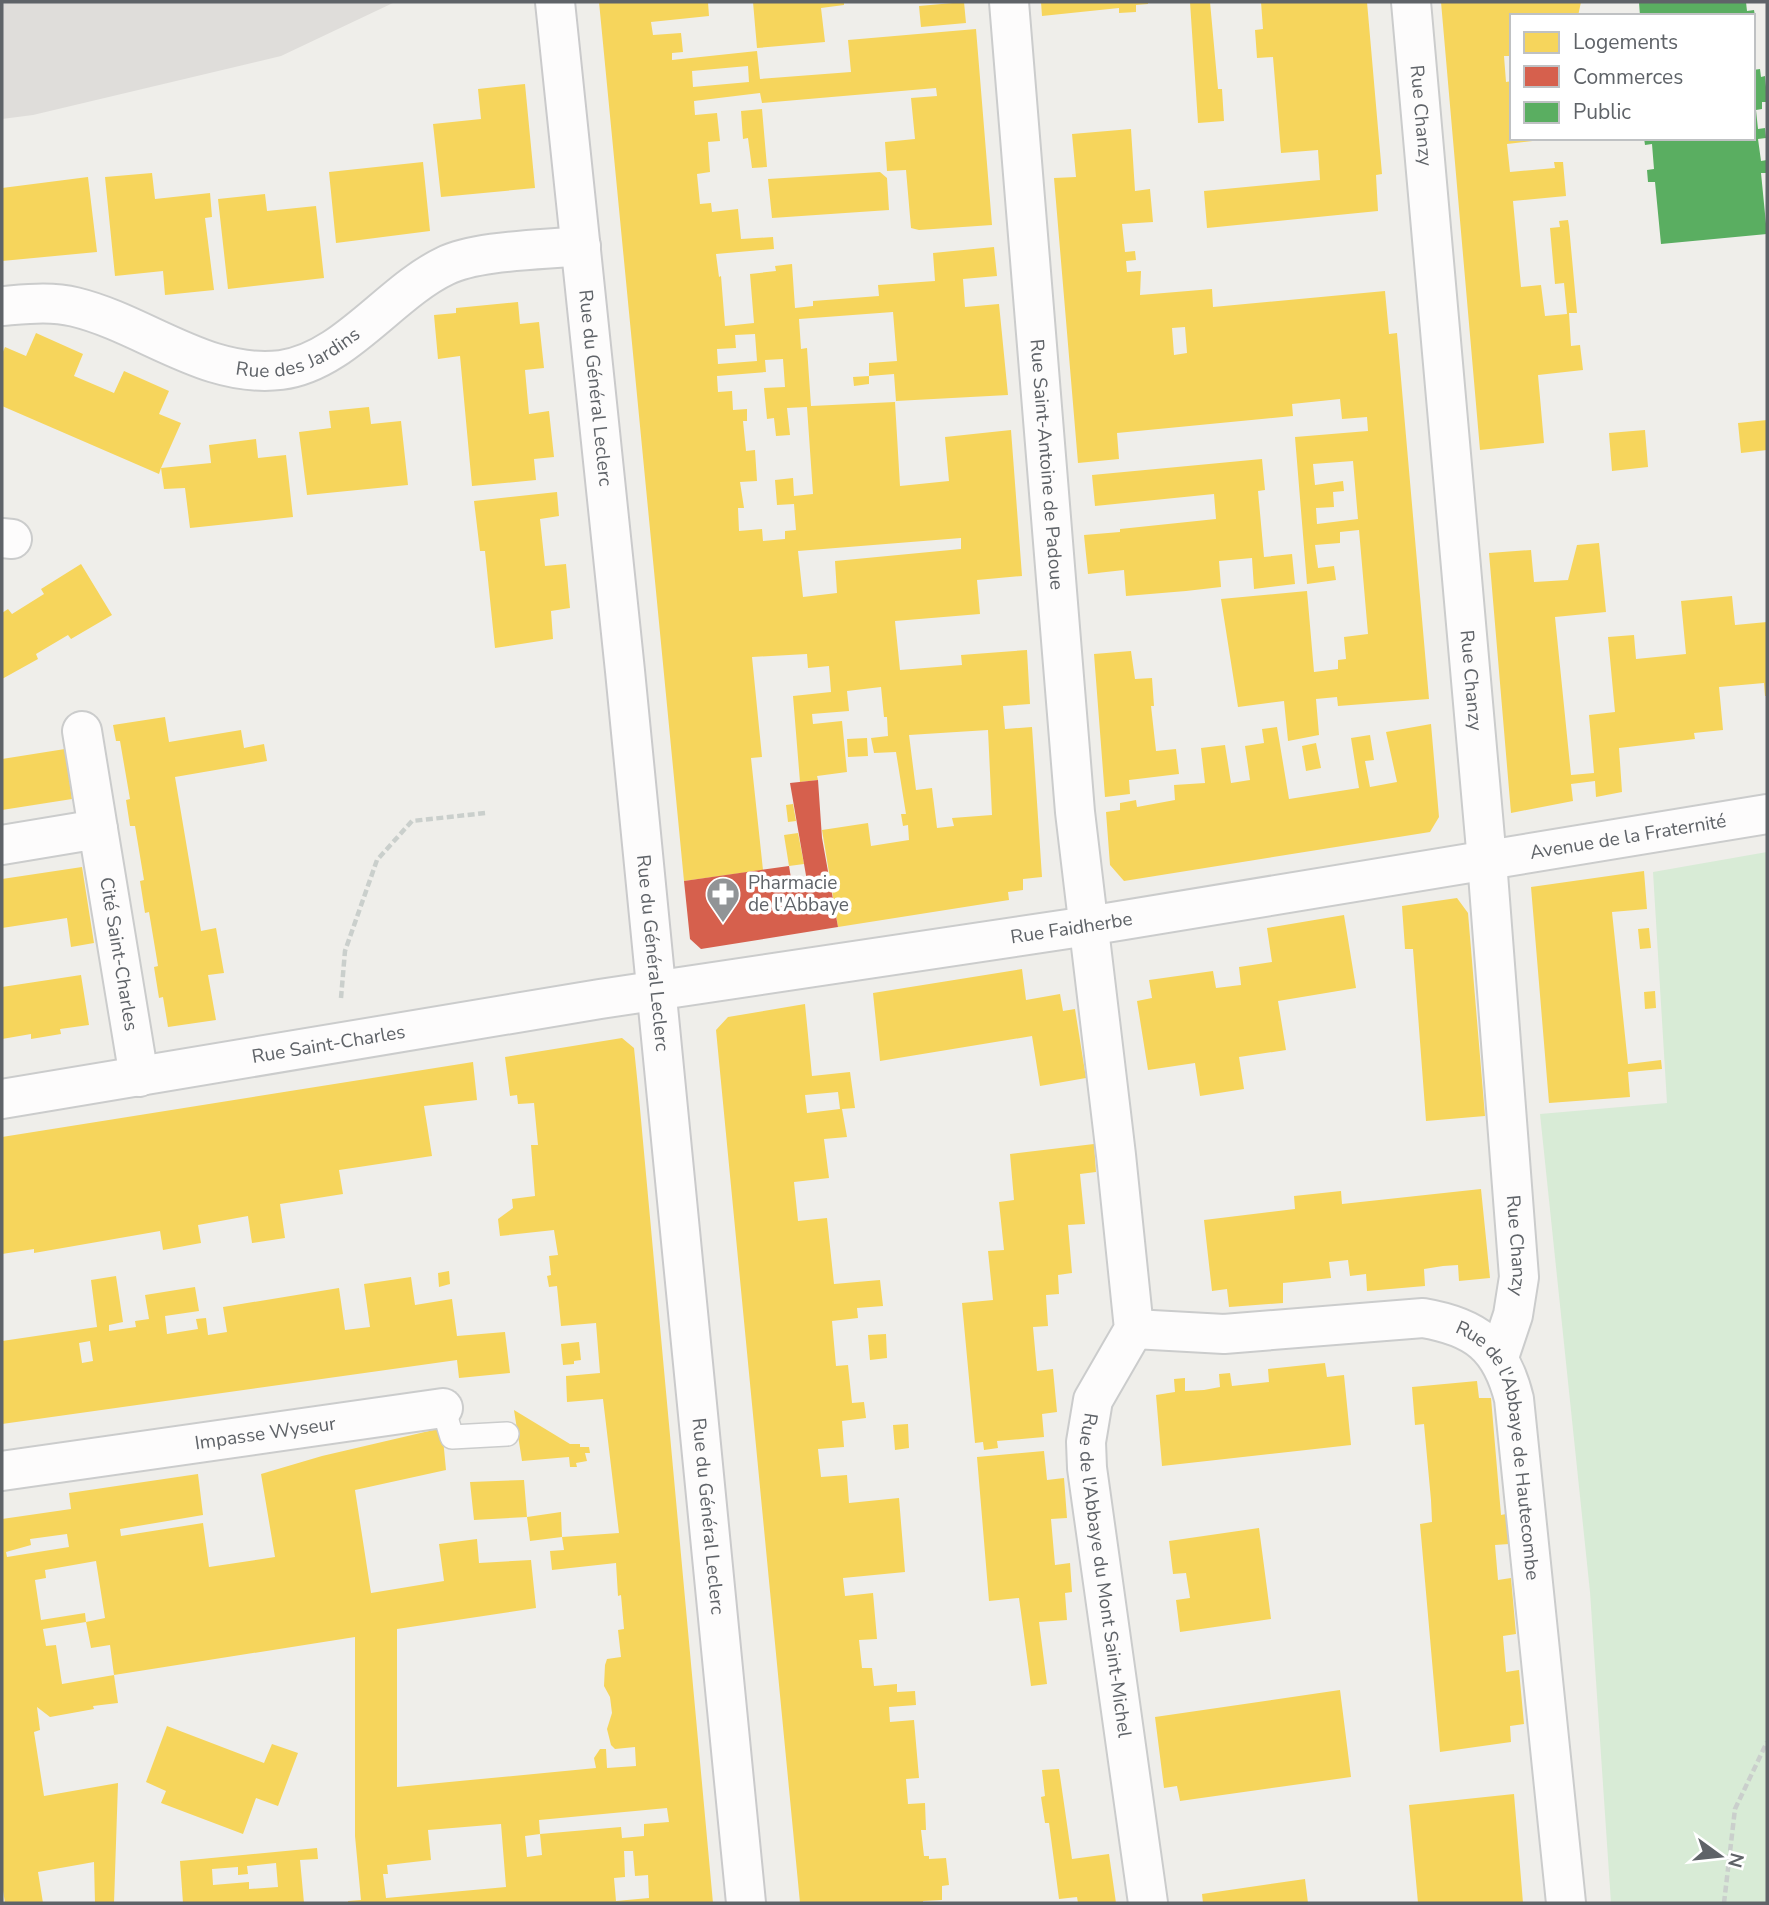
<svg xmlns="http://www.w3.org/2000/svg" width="1769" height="1905" viewBox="0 0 1769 1905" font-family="'Nunito Sans',sans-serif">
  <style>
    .industrial { fill: #dfddda }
    .green { fill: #d8ebd6 }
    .homes { fill: #f6d55c; fill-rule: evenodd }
    .shops { fill: #d6604d }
    .public { fill: #5aae61 }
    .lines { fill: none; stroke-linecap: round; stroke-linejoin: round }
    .lane-casing { stroke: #cbcccc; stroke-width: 26 }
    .street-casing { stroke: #cbcccc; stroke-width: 42 }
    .secondary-casing { stroke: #cacacb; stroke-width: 42 }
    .path { stroke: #cacfcc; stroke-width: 4.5; stroke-dasharray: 7 3.5; stroke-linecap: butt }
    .lane { stroke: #fdfcfc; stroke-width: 23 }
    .street { stroke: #fdfcfc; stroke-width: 38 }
    .secondary { stroke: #fdfcfc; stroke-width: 38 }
    .labels { text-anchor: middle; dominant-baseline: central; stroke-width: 7; stroke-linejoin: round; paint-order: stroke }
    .street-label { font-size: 19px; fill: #5f6368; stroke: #fff }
    .poi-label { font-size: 19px; fill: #5f6368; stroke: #fff; text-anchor: start }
  </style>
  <rect width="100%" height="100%" fill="#efeeea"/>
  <!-- industrial -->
  <path class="industrial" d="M2 2H395L281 56 33 115 2 119Z"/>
  <!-- green -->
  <path class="green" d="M1767 852V1903H1611L1590 1592 1540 1114 1667 1103 1653 872Z"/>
  <!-- homes -->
  <path class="homes" d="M599 2H708L709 16 651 22 653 35 681 33 683 52 672 53V60L757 51 760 79 851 72 848 40 976 29 992 225 919 230 911 228 906 170 887 171 885 142 915 139 911 98 937 96 936 88 762 103 760 93 694 101 695 115 717 113 720 141 708 142 710 172 697 174 700 204 711 203 712 212 738 209 741 239 773 237 774 249 716 254 719 277 721 276 725 326 754 323 750 274 776 271 775 266 792 264 795 308 813 306V301L879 296 878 285 935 281 933 253 994 247 997 276 963 279 965 307 999 304 1008 395 896 401 894 374 869 376V384L854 386 853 377 869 376V363L897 361 893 312 799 319 801 349 807 348 811 406 895 402 900 486 949 481 945 437 1011 430 1022 576 977 580 980 614 895 621 900 670 962 665 961 655 1027 650 1030 704 1003 706 1005 729 1032 727 1042 877 1023 879V890L1008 892 1009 900 838 927 822 830 868 823 871 846 909 840 908 825 903 826 901 814H906L896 752 874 753 871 738 888 736 887 717H884L881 687 847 691 849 711 812 714 813 724 842 721 847 772 817 776 818 780 800 782 793 696 831 692 829 666 808 668 807 654 752 657 762 757 751 758 763 870 684 881ZM748 66 749 82 693 87 692 71ZM755 334 757 361 718 364 717 349 736 348 735 335ZM783 359 785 387 764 388 767 419 774 418 776 436 790 435 787 408 807 407 813 494 794 496 793 478 775 480 777 505 794 504 796 530 785 531V539L763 541 762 529 739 531 738 508H744L740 482 757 481 755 450 746 451 743 421H747V409L733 410 732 391 718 392 717 376 766 372 765 360ZM961 538V549L835 561 837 593 803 597 798 551ZM988 730 992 815 952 818 954 826 937 828 932 788 916 790 909 735Z
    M753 2H844V5L821 8 825 42 757 48Z
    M964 2 966 23 921 27 919 6Z
    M1041 2H1148V4L1136 5V12L1119 13V8L1042 16Z
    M1190 2H1210L1218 89H1222L1224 121 1198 123Z
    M1261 2H1367L1382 174 1376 175 1378 211 1207 228 1204 191 1320 180 1318 150 1281 153 1273 57 1257 58 1255 30 1263 29Z
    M1441 2H1581L1578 16H1512V56H1504L1506 82 1512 81V138H1541V140L1507 144 1510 172 1555 168 1554 162H1563L1566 196 1513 201 1521 287 1541 285 1545 316 1567 314 1564 283 1555 284 1550 228 1560 227 1559 221 1568 220 1569 226 1577 313H1569L1571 346 1580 345 1583 370 1538 375 1544 443 1480 450Z
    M525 84 535 188 441 197 433 124 481 119 478 89Z
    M762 109 767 167 752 168 748 138 743 139 741 111Z
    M1131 129 1135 191 1150 189 1153 222 1122 224 1125 252 1135 251 1136 260 1126 261 1127 272 1141 271 1140 295 1212 289 1213 307 1385 291 1389 334 1397 333 1429 699 1338 706 1337 697 1316 699 1319 735 1288 741 1284 701 1238 707 1221 599 1307 591 1314 672 1338 669V660L1346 659 1344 637 1368 634 1359 530 1340 532V543L1315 545 1318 568 1334 566 1336 580 1307 584 1295 437 1368 431 1367 417 1342 419 1340 399 1292 404 1293 416 1117 433 1119 459 1078 463 1054 178 1076 177 1072 134ZM1185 327 1187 353 1174 355 1172 328ZM1353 461 1358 519 1317 524 1316 508 1334 507 1333 492 1344 491 1343 481 1315 485 1313 464Z
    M423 162 430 231 336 243 329 172Z
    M880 172 887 178 889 210 772 218 768 179Z
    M152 173 155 199 210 193 212 217 205 218 214 290 165 295 163 271 115 276 105 177Z
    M88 177 97 252 2 261V188Z
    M265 194 267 211 316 206 324 278 228 289 218 199Z
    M518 302 520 324 539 322 544 368 525 370 529 414 549 411 554 457 534 459 536 480 472 486 460 356 438 359 434 315 456 313V308Z
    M36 333 83 354 74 376 114 393 124 371 169 391 159 414 181 423 161 468 211 463 209 445 256 439 258 458 286 455 293 517 190 528 185 488 164 489 161 468 159 474 2 406V354L5 347 26 356Z
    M369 407 371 424 401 421 408 485 307 495 299 432 331 428 329 411Z
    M1767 420V450L1741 453 1738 423Z
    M1645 430 1648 467 1612 471 1609 433Z
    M1262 459 1265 490 1258 491 1264 557 1292 554 1295 584 1254 589 1252 558 1219 561 1221 587 1186 591 1126 596 1124 570 1088 574 1084 535 1120 532V529L1216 519 1214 494 1095 506 1092 475Z
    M557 492 559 516 540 519 545 566 566 564 570 608 551 611 553 639 495 648 485 551H480L474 501Z
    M1599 543 1606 612 1555 617 1571 775 1594 773 1589 715 1615 712 1608 637 1634 635 1636 659 1686 654 1681 601 1732 596 1735 625 1767 622V696H1765L1764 683 1719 687 1723 730 1694 733 1695 739 1619 748 1622 792 1596 797 1595 781 1571 784 1573 801 1511 813 1489 553 1531 550 1534 582 1568 580 1577 545Z
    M81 564 112 615 71 639 68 635 36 654 38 659 2 679V613L8 609 12 614 44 594 41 589Z
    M1131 651 1135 679 1152 678 1154 706H1151L1156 751 1176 749 1179 774 1129 780 1130 794 1105 797 1094 654Z
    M165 717 169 742 241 730 244 748 264 744 267 761 175 777 201 931 216 928 224 973 208 975 216 1020 168 1027 163 997 159 998 154 967 158 966 149 912 145 913 140 881 144 880 135 826H130L126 800 130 799 120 741H116L113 725Z
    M1431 724 1439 817 1430 832 1124 881 1110 865 1106 812 1120 810V803L1131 801 1136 800 1137 807 1175 800 1174 785 1205 783 1201 748 1225 745 1231 783 1250 780 1245 746 1264 743 1262 729 1277 727 1289 799 1359 788 1351 738 1370 735 1374 760 1365 761 1370 787 1397 782 1386 732Z
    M867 738 868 756 848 757 847 739Z
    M1316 743 1321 768 1306 771 1302 746Z
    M65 749 72 799 2 810V759Z
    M793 804 796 821 788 822 786 805Z
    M798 833 804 864 789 866 784 835Z
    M82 867 94 943 71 947 67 918 2 928V879Z
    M1644 871 1647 909 1612 912 1628 1064 1661 1060 1662 1069 1628 1072 1630 1097 1549 1103 1531 887Z
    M1457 898 1468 913 1485 1116 1426 1121 1413 949H1405L1402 906Z
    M1344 915 1356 988 1278 1001 1286 1050 1239 1057 1244 1089 1200 1096 1195 1063 1148 1070 1137 1001 1152 998 1149 980 1213 971 1216 988 1241 985 1239 967 1272 962 1267 928Z
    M1649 928 1651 948 1640 949 1638 929Z
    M1022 969 1026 1000 1060 994 1063 1011 1075 1009 1086 1078 1040 1086 1032 1036 880 1061 873 993Z
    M81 975 89 1025 60 1029 61 1034 31 1039V1034L2 1039V987Z
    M1655 991 1656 1008 1645 1009 1644 992Z
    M805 1004 812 1076 850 1072 855 1108 842 1109 847 1137 824 1139 829 1178 794 1182 798 1221 827 1218 834 1284 880 1280 883 1306 857 1308 858 1318 832 1321 836 1366 848 1365 852 1403 864 1402 866 1418 842 1421 844 1447 818 1449 821 1477 847 1475 849 1503 899 1498 905 1572 843 1578 845 1596 873 1593 877 1639 859 1640 862 1668H872L874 1686 897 1684V1692L915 1691 916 1705 889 1707 890 1722 914 1720 919 1778 906 1779 908 1804 925 1803 926 1830H921L924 1856H929V1859L946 1858 949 1885 942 1886V1900L923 1901V1903H800L716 1030 728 1017ZM838 1092 840 1109 807 1113 805 1095Z
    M622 1038 634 1048 638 1087 713 1903H348V1901L361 1900 355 1836V1637L114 1675 110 1645 91 1648 86 1622 105 1618 96 1561 45 1570 46 1578 35 1580 41 1620 85 1613 86 1622 43 1629 46 1646 56 1645 62 1684 114 1675 118 1703 93 1706 94 1709 50 1717 37 1707 40 1730 34 1732 44 1796 118 1783 114 1903H95L94 1862 38 1872 43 1903H5L2 1884V1519L71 1509 69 1493 198 1474 203 1515 120 1529 121 1536 203 1523 209 1567 275 1557 261 1474 322 1456 442 1428 446 1470 355 1490 371 1593 444 1581 439 1544 477 1539 479 1563 531 1560 536 1608 397 1629V1787L596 1768 594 1758 600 1749H606L607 1768 636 1766 635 1747 615 1749 611 1745 607 1729 612 1713 610 1697 604 1686 605 1665 607 1659 621 1657 618 1630 624 1629 621 1595 618 1596 616 1563 552 1570 550 1551 564 1550 562 1537 619 1533 603 1399 567 1402 566 1376 600 1373 596 1323 561 1326 557 1286 549 1287 547 1276 551 1275 549 1256 558 1255 554 1230 500 1236 498 1219 513 1208 512 1199 535 1196 531 1145H538L534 1103 518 1104 517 1095 510 1096 505 1057ZM67 1534 69 1547 7 1557 6 1552 31 1545 30 1539ZM667 1808 669 1822 644 1824V1836L622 1838 621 1827 540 1834 539 1820ZM501 1824 506 1887 386 1898 383 1874H388L387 1865 431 1860 428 1830ZM540 1834 542 1855 527 1857 525 1836ZM624 1851H633L635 1876 648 1875 649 1898 616 1901 614 1878 625 1877Z
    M473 1062 477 1100 424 1106 432 1156 339 1170 343 1194 280 1204 285 1238 252 1243 248 1216 198 1225 201 1243 163 1250 160 1231 34 1253V1249L2 1254V1137Z
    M1094 1144 1096 1172 1080 1174 1085 1224 1068 1225 1072 1273 1058 1275 1059 1294 1046 1295 1048 1326 1033 1327 1037 1371 1053 1369 1057 1412 1042 1414 1044 1437 997 1441 998 1448 984 1450 983 1442 975 1443 962 1303 993 1300 988 1251 1004 1250 999 1202 1014 1200 1010 1154Z
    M1481 1189 1490 1278 1459 1281 1458 1265 1443 1266 1424 1269 1425 1286 1367 1291 1366 1274 1350 1276 1348 1260 1329 1262 1331 1278 1283 1283V1303L1229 1307 1227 1289 1212 1291 1204 1220 1295 1209 1294 1196 1341 1191 1342 1204Z
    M449 1271 450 1284 439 1287 438 1273Z
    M116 1276 123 1322 109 1325V1331L136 1327 135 1321 149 1319 145 1295 195 1287 199 1311 165 1316 167 1334 198 1329 196 1319 206 1318 208 1335 227 1332 223 1307 339 1288 345 1330 370 1327 364 1284 411 1277 415 1305 452 1299 457 1336 505 1332 510 1373 459 1378 457 1360 2 1424V1341L97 1327 91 1280ZM90 1341 93 1361 82 1363 79 1343Z
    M886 1334 887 1358 870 1360 868 1335Z
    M579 1342 581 1360 574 1361V1364L563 1365 561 1344Z
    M1325 1363 1327 1377 1344 1375 1351 1445 1162 1466 1156 1395 1175 1392 1174 1379 1185 1378V1391L1204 1390 1220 1387 1219 1374 1230 1373 1232 1386 1269 1382 1268 1369Z
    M1477 1381 1479 1398H1491L1501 1515 1506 1514 1509 1544 1495 1545 1498 1580 1511 1578 1516 1634 1503 1636 1506 1672 1519 1670 1524 1724 1510 1726 1511 1742 1440 1752 1420 1524 1432 1522 1431 1500 1424 1424 1415 1425 1412 1387Z
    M514 1410 570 1444H580V1447H589L590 1453H585L587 1461 576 1463 577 1467H570L569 1457 522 1461Z
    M908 1424 909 1448 895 1450 893 1425Z
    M1044 1451 1047 1480 1064 1478 1067 1518 1051 1519 1055 1565 1070 1563 1072 1592 1065 1593 1067 1620 1039 1622 1047 1684 1031 1686 1019 1598 989 1601 977 1457Z
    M524 1480 527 1517 474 1520 470 1482Z
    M561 1512 562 1537 530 1541 527 1517Z
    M1259 1528 1271 1619 1180 1632 1176 1600 1190 1598 1186 1573 1173 1574 1169 1541Z
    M1340 1690 1351 1777 1180 1801 1177 1786 1164 1788 1155 1717Z
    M167 1726 264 1763 272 1744 298 1753 278 1806 256 1798 243 1834 161 1803 166 1791 146 1782Z
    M1059 1769 1072 1859 1109 1854 1116 1903H1078L1077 1897 1059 1899 1049 1823H1045L1041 1797 1045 1796 1042 1770Z
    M1514 1794 1523 1903H1418L1409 1805Z
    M317 1848 318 1859 300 1860 304 1903H183L180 1861ZM276 1863 278 1887 249 1889V1882L213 1885 212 1869 238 1867V1875L248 1874 247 1866Z
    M1305 1879 1308 1903H1203L1202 1894Z"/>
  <!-- shops -->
  <path class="shops" d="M818 780 822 838 838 927 701 949 690 939 684 881 789 866 793 890 808 887 790 783Z"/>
  <!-- public -->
  <path class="public" d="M1639 2H1746L1747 11 1754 10 1755 16H1640Z
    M1760 69 1761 77 1765 76 1767 98V102H1762V109L1756 110 1758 129 1765 128 1766 138 1758 139 1761 161 1767 160V173H1761L1767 234 1661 244 1655 182H1648L1647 170 1654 169 1652 144 1645 145 1644 138H1753V70Z"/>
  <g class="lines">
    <!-- lane casing -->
    <g class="lane-casing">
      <path id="lane" d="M443 1408 452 1437 507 1434"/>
    </g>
    <!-- street casing -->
    <g class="street-casing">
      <g id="street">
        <path id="s1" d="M1009 2 1075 812 1116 1155 1134 1329 1093 1400 1086 1442 1087 1468 1148 1903"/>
        <path id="s2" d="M1411 2 1487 861 1519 1277 1513 1315 1499 1357"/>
        <path id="s3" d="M2 306C27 304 51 301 75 307 145 324 206 379 281 370 344 362 390 292 445 266 477 250 544 250 581 246"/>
        <path d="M2 538 12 539"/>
        <path d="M82 731 98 829"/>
        <path id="s4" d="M2 845 98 829 139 1077"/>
        <path id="s5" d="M2 1099 600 999 1088 926 1767 814"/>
        <path id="s6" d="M1134 1329 1224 1334 1423 1318C1476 1327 1501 1346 1514 1399L1566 1903"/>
        <path id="s7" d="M2 1471 443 1408"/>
      </g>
    </g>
    <!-- secondary casing -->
    <g class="secondary-casing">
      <g id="secondary">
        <path id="s8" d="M555 2 625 671 746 1903"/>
      </g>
    </g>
    <!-- path -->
    <path class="path" d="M341 998 345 951 377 860 412 821 486 813
      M1724 1903 1735 1809 1767 1742"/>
    <!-- lane -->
    <use href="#lane" class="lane"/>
    <!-- street -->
    <use href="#street" class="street"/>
    <!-- secondary -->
    <use href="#secondary" class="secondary"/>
  </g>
  <!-- icons -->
  <defs>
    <g id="pharmacy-pin" transform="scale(1.75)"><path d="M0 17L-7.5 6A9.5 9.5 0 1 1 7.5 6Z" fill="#919496" stroke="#fff"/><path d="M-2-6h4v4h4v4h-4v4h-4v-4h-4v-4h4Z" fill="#fff"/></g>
  </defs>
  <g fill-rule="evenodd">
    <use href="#pharmacy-pin" x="723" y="894"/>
  </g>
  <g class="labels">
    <!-- street labels -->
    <g class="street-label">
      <text stroke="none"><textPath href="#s2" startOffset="114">Rue Chanzy</textPath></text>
      <text stroke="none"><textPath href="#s3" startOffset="312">Rue des Jardins</textPath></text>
      <text stroke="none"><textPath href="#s8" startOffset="388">Rue du Général Leclerc</textPath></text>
      <text stroke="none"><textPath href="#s1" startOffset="464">Rue Saint-Antoine de Padoue</textPath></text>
      <text stroke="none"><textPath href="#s2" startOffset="681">Rue Chanzy</textPath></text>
      <text stroke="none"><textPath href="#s5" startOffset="1647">Avenue de la Fraternité</textPath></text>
      <text stroke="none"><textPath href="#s5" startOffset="1083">Rue Faidherbe</textPath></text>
      <text stroke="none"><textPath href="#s8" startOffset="956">Rue du Général Leclerc</textPath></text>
      <text stroke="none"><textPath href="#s4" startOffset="224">Cité Saint-Charles</textPath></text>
      <text stroke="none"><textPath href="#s5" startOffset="331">Rue Saint-Charles</textPath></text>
      <text stroke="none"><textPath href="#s2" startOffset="1248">Rue Chanzy</textPath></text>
      <text stroke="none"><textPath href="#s7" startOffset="266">Impasse Wyseur</textPath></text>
      <text stroke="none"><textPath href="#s6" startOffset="464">Rue de l'Abbaye de Hautecombe</textPath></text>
      <text stroke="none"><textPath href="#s8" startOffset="1522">Rue du Général Leclerc</textPath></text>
      <text stroke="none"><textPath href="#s1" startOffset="1592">Rue de l'Abbaye du Mont Saint-Michel</textPath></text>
    </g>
    <!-- poi labels -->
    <g class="poi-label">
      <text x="748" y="883">Pharmacie<tspan x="748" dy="22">de l'Abbaye</tspan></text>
    </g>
  </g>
  <!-- border -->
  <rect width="1769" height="1905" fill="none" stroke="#5f6368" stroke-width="7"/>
  <!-- legend -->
  <rect x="1510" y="14" width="245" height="126" fill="#ffffff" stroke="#bfc1c3" stroke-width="2"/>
  <rect x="1524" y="32" width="35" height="21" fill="#f6d55c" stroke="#bfc1c3" stroke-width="2"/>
  <text x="1573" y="49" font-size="21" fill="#5f6368">Logements</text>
  <rect x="1524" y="66" width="35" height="21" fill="#d6604d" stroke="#bfc1c3" stroke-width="2"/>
  <text x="1573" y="84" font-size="21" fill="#5f6368">Commerces</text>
  <rect x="1524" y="102" width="35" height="21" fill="#5aae61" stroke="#bfc1c3" stroke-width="2"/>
  <text x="1573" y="119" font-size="21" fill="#5f6368">Public</text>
  <!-- north arrow -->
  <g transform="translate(1720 1856) rotate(105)" stroke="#ffffff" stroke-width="5" paint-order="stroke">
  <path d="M0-5L12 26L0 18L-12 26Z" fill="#5f6368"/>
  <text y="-10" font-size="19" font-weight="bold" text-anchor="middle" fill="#5f6368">N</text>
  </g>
</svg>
